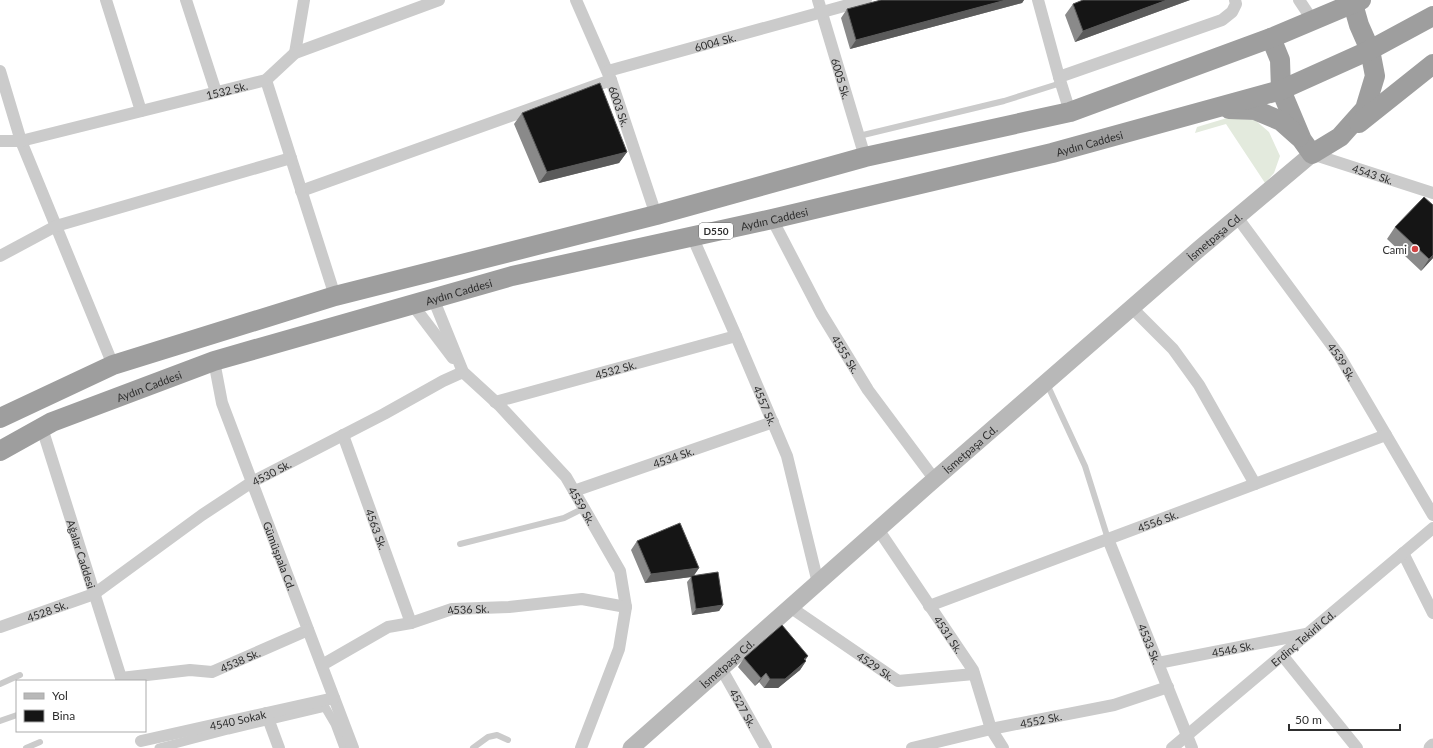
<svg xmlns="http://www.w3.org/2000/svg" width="1433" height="748" viewBox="0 0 1433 748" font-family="Lato,sans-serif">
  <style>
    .green { fill: #e3eadd }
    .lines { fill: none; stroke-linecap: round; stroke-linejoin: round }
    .service { stroke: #cbcbcb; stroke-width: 6 }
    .pedestrian { stroke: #cbcbcb; stroke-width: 9 }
    .minor { stroke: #cbcbcb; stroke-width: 12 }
    .tertiary { stroke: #cbcbcb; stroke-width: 15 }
    .secondary { stroke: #b8b8b8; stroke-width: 17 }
    .trunk { stroke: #9e9e9e; stroke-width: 20 }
    .wall { fill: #8a8a8a }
    .shaded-wall { fill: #5b5b5b }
    .building { fill: #151515; stroke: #5b5b5b }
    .poi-dot { fill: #d24343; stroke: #fff; stroke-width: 1.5 }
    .labels { text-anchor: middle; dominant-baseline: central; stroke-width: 4; stroke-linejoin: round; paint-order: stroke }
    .shield { fill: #fff; stroke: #6d6d6d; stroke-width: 1 }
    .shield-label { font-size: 10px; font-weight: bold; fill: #2e2e2e }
    .street-label { font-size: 11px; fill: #2e2e2e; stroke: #fff }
    .poi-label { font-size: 11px; fill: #2e2e2e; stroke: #fff; text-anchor: end }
  </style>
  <rect width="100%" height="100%" fill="#fff"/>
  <!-- green -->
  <path class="green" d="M1227 118 1255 120 1269 132 1280 156 1274 173 1265 183 1226 124 1195 133 1197 127Z"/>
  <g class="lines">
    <!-- service -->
    <path class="service" d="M859 136 1004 101 1061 83
      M1047 384 1085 466 1108 539
      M460 544 564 518 584 508
      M0 684 20 675
      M0 721 17 715
      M26 748 40 742
      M473 748 488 737 497 735 508 740"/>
    <!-- pedestrian -->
    <path class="pedestrian" d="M159 748 228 730 325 707 335 724 344 748"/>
    <!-- minor -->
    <g class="minor">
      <path d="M106 0 141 111"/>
      <path d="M186 0 216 92"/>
      <path id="s1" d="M576 0 611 80 656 215"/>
      <path id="s2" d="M818 0 865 157"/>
      <path d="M1038 0 1059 77 1070 112"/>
      <path d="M1299 0 1313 21"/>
      <path d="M295 53 304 0"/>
      <path d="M0 71 21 141 113 365"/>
      <path id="s3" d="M608 71 866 0"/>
      <path d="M1059 77 1222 20 1232 12 1236 4 1235 0"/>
      <path d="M266 80 335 296"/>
      <path id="s4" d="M0 141H21L266 80 295 53 439 0"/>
      <path id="s5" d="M1312 154 1433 193"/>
      <path d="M301 191 611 80"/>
      <path id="s6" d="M1237 217 1339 355 1433 515"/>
      <path id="s7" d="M772 219 821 313 868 390 935 480"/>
      <path id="s8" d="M692 236 736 336 787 456 818 583"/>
      <path d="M0 256 56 226 291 158"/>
      <path id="s9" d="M433 298 463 372 499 405 566 477 620 571 626 607 619 649 581 748"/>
      <path d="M412 304 453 358"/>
      <path d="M1132 308 1173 349 1199 385 1255 484"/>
      <path id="s10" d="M214 361 222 403 353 748"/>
      <path id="s11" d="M495 402 736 336"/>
      <path id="s12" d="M42 428 122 681"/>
      <path id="s13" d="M343 435 411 623"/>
      <path id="s14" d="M574 491 773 422"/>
      <path id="s15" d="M878 529 973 670 991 729 1003 748"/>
      <path id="s16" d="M1108 539 1192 748"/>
      <path d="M1403 553 1433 613"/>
      <path id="s17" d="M929 606 1386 435"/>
      <path id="s18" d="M790 607 898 681 974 674"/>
      <path id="s19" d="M0 627 94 594 202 515 252 482 384 414 443 381 463 372"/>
      <path d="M1282 655 1357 748"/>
      <path id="s20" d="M1158 663 1306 634"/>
      <path id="s21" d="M322 665 388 627 411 623 452 609 509 607 582 599 626 607"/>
      <path id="s22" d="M721 668 766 748"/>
      <path id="s23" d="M121 678 190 670 212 672 308 630"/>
      <path d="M266 713 279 748"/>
      <path id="s24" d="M141 741 334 698"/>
      <path id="s25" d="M912 748 991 729 1114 705 1168 687"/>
      <path id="s26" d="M1172 748 1433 528"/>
    </g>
    <!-- tertiary -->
    <path class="tertiary" d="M1431 748 1433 746"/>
    <!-- secondary -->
    <path class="secondary" id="s27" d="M631 748 927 486 1199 249 1312 154"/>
    <!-- trunk -->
    <g class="trunk">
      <path d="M1271 38 1280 60 1281 90 1302 140 1312 154 1340 137 1365 109 1375 76 1370 50 1359 25 1353 4"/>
      <path d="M1229 109 1255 110 1281 121 1299 137"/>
      <path d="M1359 123 1433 64"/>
      <path d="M0 418 113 365 335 296 656 215 865 157 1070 112 1271 38 1361 0"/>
      <path id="s28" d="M0 451 52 422 214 361 512 276 772 219 1052 153 1281 90 1370 50 1433 16"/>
    </g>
  </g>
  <!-- wall -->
  <path class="wall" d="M881 0H1024L1022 3 850 49 841 18 847 9Z
    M1083 0H1190L1075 42 1065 15 1073 4Z
    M522 113 627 152 619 163 539 183 514 124Z
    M1395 227 1433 258 1421 271 1387 239Z
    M637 541 699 568 693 576 723 605 719 611 692 615 687 582 691 577 645 583 631 550Z
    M808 656 805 660 806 661 800 670 778 688H764L759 682 755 686 738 667 744 658Z"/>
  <!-- shaded-wall -->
  <path class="shaded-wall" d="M1006 0H1024L1022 3 850 49 856 40Z
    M1167 0H1190L1075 42 1083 31Z
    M627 152 619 163 539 183 547 172Z
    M1433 255V258L1421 271 1429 259Z
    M699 568 693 577 691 576V577L645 583 651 574Z
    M723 605 719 611 692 615 696 609Z
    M808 656 802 665 806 661 800 670 778 688H764L770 679 804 659Z
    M766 673 759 682 755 686 761 678Z"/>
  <!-- building -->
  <path class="building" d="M881 0H1006L856 40 847 9Z
    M1083 0H1167L1083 31 1073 4Z
    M600 83 627 152 547 172 522 113Z
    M1424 197 1433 205V255L1429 259 1395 227Z
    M680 523 699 568 651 574 637 541Z
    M718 572 723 605 696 609 691 576Z
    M782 625 808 656 804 659 806 661 785 679H770L766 673 761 678 744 658Z"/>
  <!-- markers -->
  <circle class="poi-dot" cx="1415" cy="249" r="4"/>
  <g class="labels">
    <!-- shield labels -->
    <rect class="shield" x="699" y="223" width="34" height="16" rx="3"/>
    <g class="shield-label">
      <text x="716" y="231">D550</text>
    </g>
    <!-- street labels -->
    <g class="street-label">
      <text stroke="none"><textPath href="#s3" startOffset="111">6004 Sk.</textPath></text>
      <text stroke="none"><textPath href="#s2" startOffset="82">6005 Sk.</textPath></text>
      <text stroke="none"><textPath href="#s4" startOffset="233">1532 Sk.</textPath></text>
      <text stroke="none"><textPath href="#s1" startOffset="115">6003 Sk.</textPath></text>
      <text stroke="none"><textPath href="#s28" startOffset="1135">Aydın Caddesi</textPath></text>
      <text stroke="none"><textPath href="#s5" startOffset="64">4543 Sk.</textPath></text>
      <text stroke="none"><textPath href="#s28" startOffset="811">Aydın Caddesi</textPath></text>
      <text stroke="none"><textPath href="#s27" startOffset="776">İsmetpaşa Cd.</textPath></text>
      <text stroke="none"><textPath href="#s28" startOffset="487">Aydın Caddesi</textPath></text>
      <text stroke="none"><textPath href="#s7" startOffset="154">4555 Sk.</textPath></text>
      <text stroke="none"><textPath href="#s6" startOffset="179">4539 Sk.</textPath></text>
      <text stroke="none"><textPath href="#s11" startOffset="125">4532 Sk.</textPath></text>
      <text stroke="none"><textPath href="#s28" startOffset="163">Aydın Caddesi</textPath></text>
      <text stroke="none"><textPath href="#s8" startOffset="185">4557 Sk.</textPath></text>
      <text stroke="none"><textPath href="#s27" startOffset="452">İsmetpaşa Cd.</textPath></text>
      <text stroke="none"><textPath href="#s14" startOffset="105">4534 Sk.</textPath></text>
      <text stroke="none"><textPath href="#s19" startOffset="315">4530 Sk.</textPath></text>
      <text stroke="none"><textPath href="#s9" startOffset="260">4559 Sk.</textPath></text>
      <text stroke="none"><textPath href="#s17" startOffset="244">4556 Sk.</textPath></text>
      <text stroke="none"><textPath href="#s13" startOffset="100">4563 Sk.</textPath></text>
      <text stroke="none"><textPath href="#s12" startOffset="132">Ağalar Caddesi</textPath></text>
      <text stroke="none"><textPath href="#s10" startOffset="206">Gümüşpala Cd.</textPath></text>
      <text stroke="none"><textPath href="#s21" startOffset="159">4536 Sk.</textPath></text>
      <text stroke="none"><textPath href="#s19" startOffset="50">4528 Sk.</textPath></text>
      <text stroke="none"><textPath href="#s15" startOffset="127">4531 Sk.</textPath></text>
      <text stroke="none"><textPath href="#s26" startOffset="171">Erdinç Tekirli Cd.</textPath></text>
      <text stroke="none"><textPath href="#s16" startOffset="113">4533 Sk.</textPath></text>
      <text stroke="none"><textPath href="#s20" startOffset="76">4546 Sk.</textPath></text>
      <text stroke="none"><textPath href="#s23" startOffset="122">4538 Sk.</textPath></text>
      <text stroke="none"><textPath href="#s27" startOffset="128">İsmetpaşa Cd.</textPath></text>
      <text stroke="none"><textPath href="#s18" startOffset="104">4529 Sk.</textPath></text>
      <text stroke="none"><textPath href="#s22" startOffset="46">4527 Sk.</textPath></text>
      <text stroke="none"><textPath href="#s24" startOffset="99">4540 Sokak</textPath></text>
      <text stroke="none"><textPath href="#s25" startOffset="132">4552 Sk.</textPath></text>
    </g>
    <!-- poi labels -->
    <g class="poi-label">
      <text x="1407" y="249">Cami</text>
    </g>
  </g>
  <!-- legend -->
  <rect x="16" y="680" width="130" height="52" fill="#ffffff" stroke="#ababab"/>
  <rect x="24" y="693" width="20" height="6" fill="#b8b8b8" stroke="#ababab"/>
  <text x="52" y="700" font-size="12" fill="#2e2e2e">Yol</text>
  <rect x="24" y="710" width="20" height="12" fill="#151515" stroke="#ababab"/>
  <text x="52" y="720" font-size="12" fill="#2e2e2e">Bina</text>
  <!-- scale -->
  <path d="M1289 724v6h111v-6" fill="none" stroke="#2e2e2e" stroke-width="2"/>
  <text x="1295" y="724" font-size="12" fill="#2e2e2e" stroke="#ffffff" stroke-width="3" paint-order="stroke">50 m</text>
</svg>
